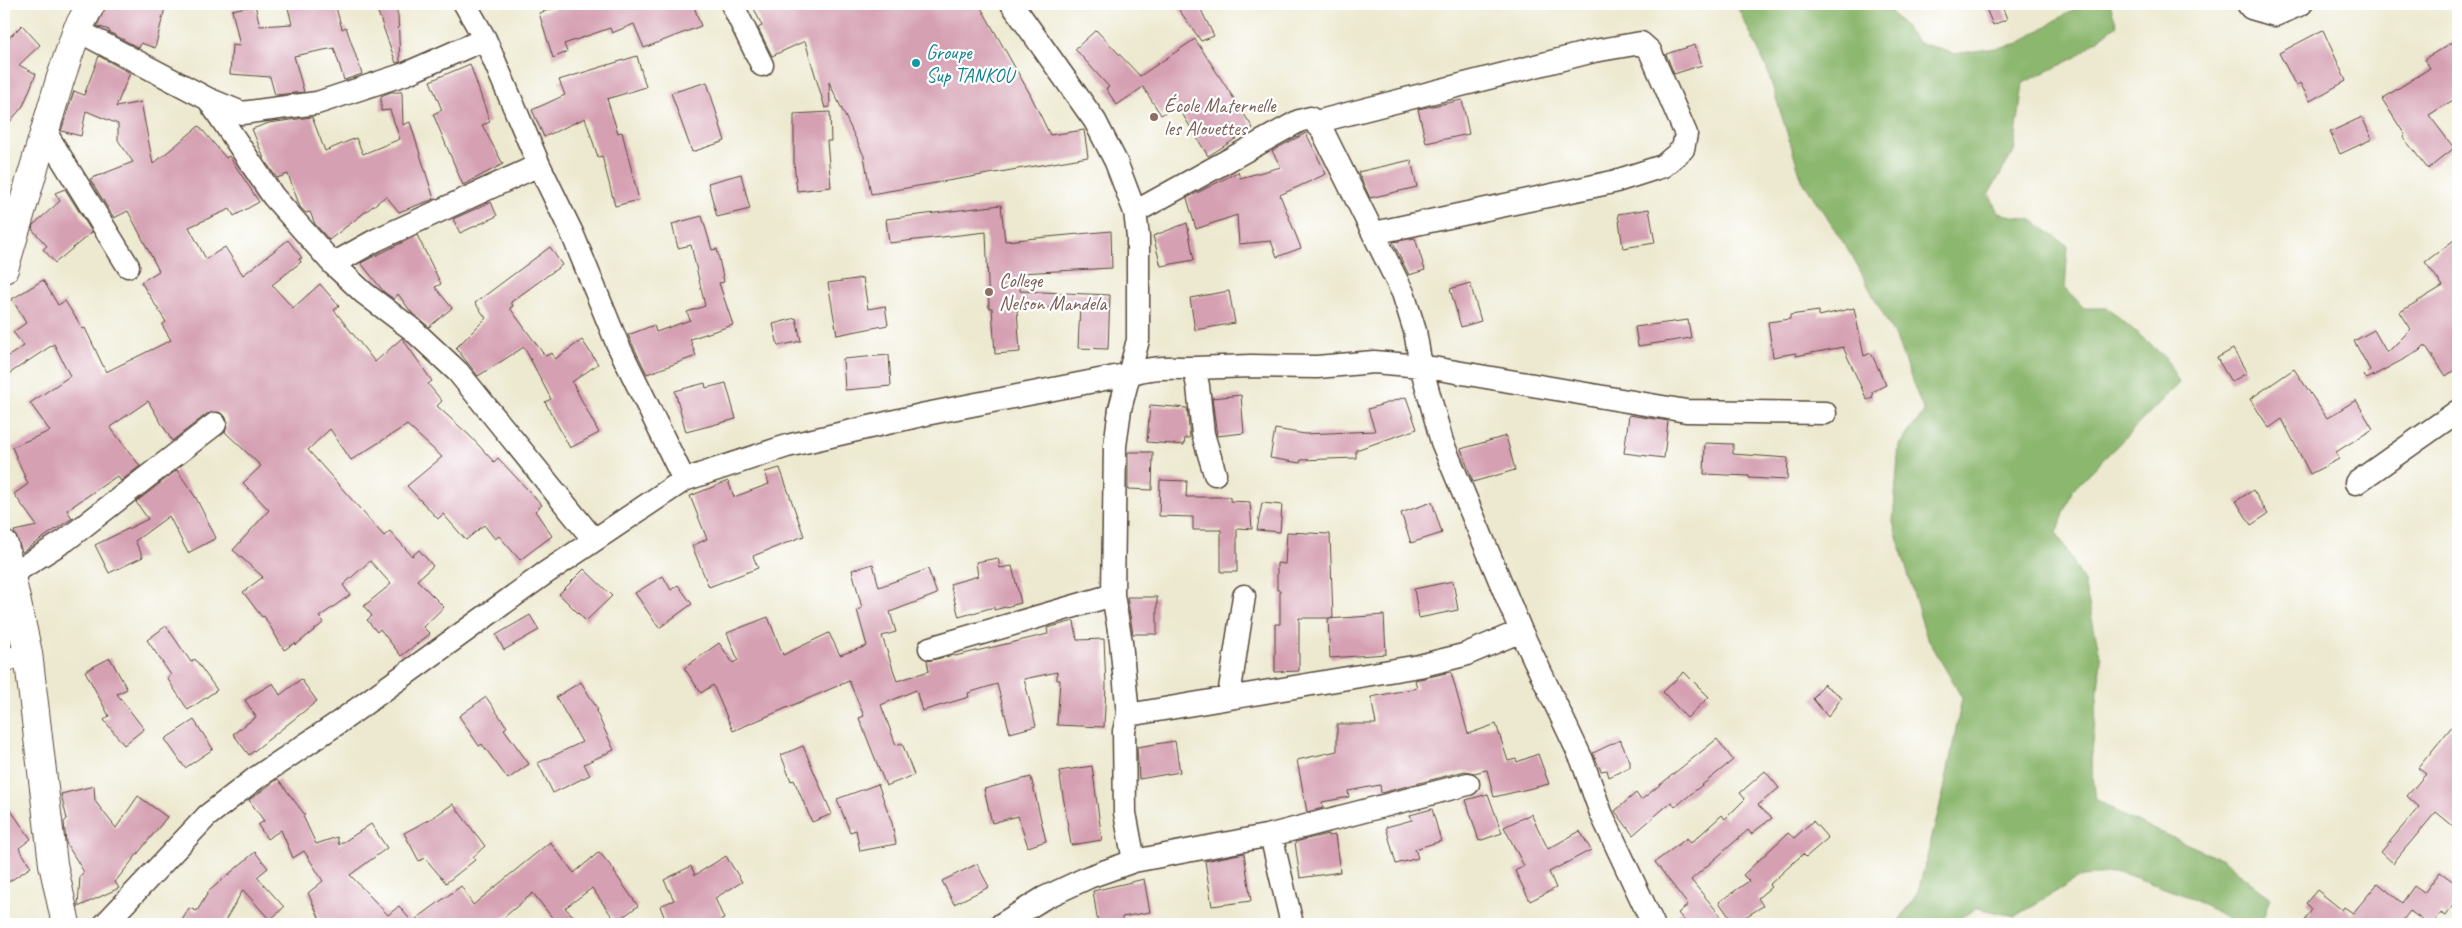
<svg xmlns="http://www.w3.org/2000/svg" width="2462" height="928" viewBox="0 0 2462 928" font-family="Caveat,sans-serif">
  <style>
    .forest { fill: #8cb76e; stroke: #647046 }
    .building { fill: #d5a0b2 }
    .lines { fill: none; stroke-linecap: round; stroke-linejoin: round }
    .minor-casing { stroke: #564739; stroke-width: 25 }
    .tertiary-casing { stroke: #564739; stroke-width: 30 }
    .minor { stroke: #fff; stroke-width: 22 }
    .tertiary { stroke: #fff; stroke-width: 28 }
    .culture-dot { fill: #0f9aa8; stroke: #fff; stroke-width: 2 }
    .education-dot { fill: #8d6e63; stroke: #fff; stroke-width: 2 }
    .labels { text-anchor: middle; dominant-baseline: central; stroke-width: 4.5; stroke-linejoin: round; paint-order: stroke }
    .culture-label { font-size: 20px; fill: #0d838f; stroke: #fff; text-anchor: start }
    .education-label { font-size: 20px; fill: #785e54; stroke: #fff; text-anchor: start }
  </style>
  <rect width="100%" height="100%" fill="#fff"/>
  <filter id="ink" filterUnits="userSpaceOnUse"><feTurbulence type="fractalNoise" baseFrequency=".02" numOctaves="2"/><feDisplacementMap in="SourceGraphic" scale="10" xChannelSelector="R" yChannelSelector="G"/><feConvolveMatrix kernelMatrix="1 2 1 2 8 2 1 2 1" color-interpolation-filters="sRGB"/></filter>
  <filter id="wash" filterUnits="userSpaceOnUse"><feTurbulence type="fractalNoise" baseFrequency=".0096" numOctaves="4" result="noise"/><feDisplacementMap in="SourceGraphic" scale="20" xChannelSelector="R" yChannelSelector="G"/><feGaussianBlur stdDeviation="1.12" result="paint"/><feColorMatrix in="noise" values="0 0 0 0 0 0 0 0 0 0 0 0 0 0 0 0 0 1.4 0 .05"/><feComposite in="paint" operator="in"/></filter>
  <g filter="url(#wash)">
    <rect width="100%" height="100%" fill="#ede9d0"/>
    <!-- forest -->
    <path class="forest" d="M1736 4H1884L1918 42 1954 54 2016 45 2082 4H2110L2117 25 2073 59 2023 83 2014 151 1989 193 1998 213 2032 220 2068 246 2065 288 2084 308H2108L2166 358 2179 383 2072 491 2057 533 2084 582 2101 660 2091 762 2096 799 2129 819 2222 859 2270 898 2261 924H2239L2189 897 2123 873 2082 876 2015 916 1977 908 1950 924H1897L1918 892 1944 790 1962 698 1925 633 1893 522 1899 445 1924 412 1897 341 1853 257 1802 180 1766 66Z"/>
    <g id="blocks">
      <!-- building -->
      <path class="building" d="M107 4H166L155 48 141 43 139 48 109 32V30L97 26Z
        M287 4H335L342 29 346 27 362 74 344 80 334 48 294 56 304 92 275 95 270 77 230 74 232 45 240 46 232 10 255 5 260 26 292 24Z
        M375 4H394L398 15 400 62 396 63Z
        M568 4H693L701 26 644 48 634 24 612 33 610 28 564 44 567 52 553 58 539 13Z
        M752 4H979L1030 94 1050 135 1084 130 1088 157 871 194 864 156 829 82 830 107 825 108 805 41 772 56 758 28 762 26Z
        M1175 4H1198L1214 36 1201 41Z
        M1984 4H2001L2007 19 1993 25Z
        M22 25 40 45 19 65 36 74 23 106 4 129V43Z
        M1096 30 1140 76 1195 39 1253 128 1208 156 1177 105 1161 115 1143 87 1117 105 1106 89 1109 87 1075 49Z
        M2323 30 2346 81 2310 101 2300 83 2296 86 2279 53Z
        M2458 39V97L2429 115 2454 148 2428 169 2403 137 2405 135 2382 99 2430 68 2424 59Z
        M1695 45 1702 65 1674 74 1666 54Z
        M99 56 130 73 116 107 141 102 153 164 199 126 226 158 229 156 259 202 234 216 230 209 189 227 206 259 225 247 243 275 288 240 302 258 299 259 301 262 272 285 293 308 320 284 339 306 334 310 375 362 402 338 432 381 428 384 442 401 437 406 470 436 494 462 498 458 542 505 535 511 552 536 520 560 499 536 495 539 484 525 466 540 443 514 438 519 407 486 442 457 407 425 351 460 330 429 308 450 384 536 390 531 412 556 419 550 433 566 417 580 444 607 423 627 430 634 401 656 380 629 377 632 367 620 372 616 364 606 391 584 370 561 343 585 350 595 319 617 324 622 296 645 295 643 284 650 264 616 262 617 243 592 263 577 233 550 269 510 243 483 261 466 225 432 228 422 225 416 219 412 207 414 172 441 148 401 110 427 140 466 121 481 117 476 67 510 72 518 74 517 22 552 14 531 37 526 14 494 28 484 12 447 50 431 30 403 70 376 54 344 4 377V359L24 346 13 332 26 323 12 299 43 280 58 305 65 301 83 329 85 328 106 372 171 340 162 325 166 322 141 282 159 271 128 211 114 218 90 179 133 162 118 140V124L86 111 81 136 61 131 74 91 84 95Z
        M637 56 646 87 607 99 618 133 622 132 639 200 615 206 602 156 598 157 585 118 544 137 532 110 565 95 559 80Z
        M470 64 490 122 482 125 503 164 463 185 433 114 442 110 430 81Z
        M707 82 725 141 692 152 671 93Z
        M391 92H402L403 125 410 122 434 199 399 212 386 196 329 240 315 224 310 212 306 213 300 207 288 174 277 178 265 161 252 129 269 123 312 117 325 151 356 138 363 154 400 139 390 110 381 111V96Z
        M1462 100 1469 134 1426 143 1418 109Z
        M830 112 831 141H827L831 187 797 191 794 163V114Z
        M2362 117 2372 139 2340 154 2330 132Z
        M1306 133 1326 174 1280 195 1301 248 1277 257 1271 241 1239 244 1237 215 1196 229 1187 198 1238 172 1240 178 1281 167 1272 151Z
        M1411 160 1417 187 1370 198 1358 172Z
        M741 174 750 209 717 217 708 183Z
        M65 189 92 232 55 263 43 249 47 246 32 229 33 225 60 201 55 193Z
        M491 202 497 216 460 233 453 219Z
        M1001 205 1005 241 1111 231 1112 268 1020 273V291L1110 295 1108 349 1078 348 1080 305 1017 310 1020 352 995 354 992 308H989L986 232 889 243 886 219Z
        M1649 209 1655 243 1623 248 1618 214Z
        M702 216 712 250 717 249 724 282 719 283 733 325 690 339 696 356 647 374 628 335 654 325 656 332 690 320 687 312 705 306 691 245 678 248 672 224Z
        M1187 223 1194 260 1161 266 1153 236Z
        M417 235 441 284 435 287 452 308 429 327 411 312 398 294 394 299 384 292 361 263Z
        M2458 237V367L2446 376 2425 345 2419 351 2367 379 2364 376 2370 370 2354 341 2374 330 2387 353 2411 329 2400 312 2443 286 2425 262Z
        M1415 238 1425 270 1409 275 1393 242Z
        M550 247 562 265 511 302 513 306 510 308 545 356 552 353 555 359 582 340 598 364 572 382 599 433 570 448 545 402 551 399 524 347 478 376 456 348 486 318 475 303Z
        M863 278 868 309 885 306 888 325 837 335 828 283Z
        M1470 283 1481 321 1461 327 1450 289Z
        M1229 291 1235 323 1195 330 1190 298Z
        M1854 308 1864 356 1871 353 1886 385 1872 392 1873 398 1867 400 1843 347 1796 356V353L1773 357 1768 322 1790 319V315L1819 311V316Z
        M796 318 801 341 778 346 773 324Z
        M1688 320 1691 338 1638 346 1635 327Z
        M2233 349 2247 373 2231 382 2217 358Z
        M889 355 891 386 845 390 843 359Z
        M2294 369 2327 418 2356 400 2373 429 2336 452 2339 459 2310 474 2282 419 2269 428 2250 399Z
        M705 383 706 388 726 383 736 419 686 432 675 391Z
        M1241 395 1244 433 1217 436 1212 398Z
        M1406 397 1417 429 1356 450V458L1301 460 1300 463 1270 458 1275 429 1305 434 1375 431 1368 409Z
        M1150 405 1187 408 1190 438H1185L1184 445 1147 442Z
        M1629 415 1668 421 1664 458 1624 453Z
        M1506 436 1515 470 1473 482 1461 449Z
        M1705 443 1733 444V454L1788 458 1787 480 1749 478V476L1704 474Z
        M1128 452H1153L1152 490 1128 489Z
        M780 468 804 536 753 556 758 568 709 587 692 546 707 539 690 496 728 481 734 497 769 484 765 472Z
        M177 470 196 498 216 538 188 553 169 516 135 541 143 557 109 573 95 545 148 519 136 502Z
        M1160 480 1187 481 1186 497H1230V501L1250 502 1252 529 1237 528V572H1221V530H1193V517L1159 516Z
        M2253 490 2268 514 2251 525 2236 501Z
        M1432 502 1442 533 1411 543 1401 513Z
        M1262 503 1282 505 1280 532 1257 530Z
        M1287 532 1330 534 1333 618H1299V671L1275 672V624H1280V590H1277V563L1285 564Z
        M998 558 1000 568 1012 566 1021 603 994 610V607L959 617 950 584 978 576 976 562Z
        M873 564 879 587 928 569 937 594 890 612 896 632 882 636 897 681 929 671 927 661 954 655 955 656 1048 634 1047 628 1074 621 1077 640 1104 639 1106 686 1104 727 1057 725 1060 680H1057V672L1024 679 1036 726 1010 733 997 684 968 693 969 697 922 711 916 690 881 705 896 745 902 743 914 775 886 786 859 718 864 716 849 681 733 731 713 685 701 693 684 668 719 643 733 663 738 660 727 633 768 617 783 655 829 633 840 655 867 646 857 610 862 608 852 570Z
        M584 569 612 596 586 621 559 594Z
        M663 576 671 590 678 585 692 604 659 628 635 593Z
        M1453 581 1458 610 1419 618 1414 589Z
        M1127 597H1157V634H1133Z
        M530 615 539 630 504 650 496 635Z
        M1384 615 1386 654 1330 658 1328 619Z
        M166 626 191 662 195 659 217 690 188 710 167 678 171 675 147 640Z
        M110 658 127 689 117 694 144 729 124 745 104 720 109 716 85 671Z
        M1451 672 1468 734 1496 724 1508 761 1516 759 1517 762 1538 754 1549 784 1494 797 1487 770 1474 773 1465 771 1381 793 1380 785 1348 791 1349 797 1322 802 1323 808 1307 812 1297 760 1337 751V724H1376L1371 697 1417 688 1415 680Z
        M1684 672 1709 697 1687 718 1663 692Z
        M301 679 317 701 249 755 233 734 256 717 245 700 273 683 280 695Z
        M581 682 598 710 596 711 614 750 584 764 590 775 553 793 538 763 582 742 556 697Z
        M1823 684 1842 697 1828 717 1813 699Z
        M486 697 507 727 504 729 529 764 508 779 482 744 479 746 459 716Z
        M2458 719V830L2436 812 2393 863 2381 852 2419 807 2407 796 2426 774 2418 768Z
        M194 720 213 749 185 768 165 739Z
        M1717 739 1733 760 1675 807 1671 802 1633 835 1615 811 1636 793 1641 800Z
        M1620 740 1630 761V767L1609 777 1607 770 1601 771 1593 753Z
        M1175 741 1180 772 1139 779 1137 747Z
        M803 746 832 814 812 822 794 780 791 781 781 755Z
        M1092 766 1102 840 1071 845 1059 771Z
        M1765 771 1779 788 1758 805 1772 818 1751 834 1748 830 1691 880 1721 916 1710 924H1687L1678 913 1688 905 1655 862 1687 838 1691 843 1722 815 1725 819 1745 799 1740 793Z
        M1031 777 1046 841 1028 847 1018 816 992 823 984 789Z
        M278 779 305 815 303 816 316 844 337 837 339 845 371 824 387 848 350 875 388 915 399 906 412 922 461 886 473 905 550 842 574 873 599 852 615 871 614 872 638 906 616 922 592 888 565 908 582 924H557L533 893 496 924H322L308 893 323 881 304 851 293 858 281 830 267 839 258 825 264 821 249 800Z
        M878 784 892 823 896 844 860 851 856 830 850 832 837 799Z
        M94 786 95 801 116 828 138 796 167 817 115 882 119 888 78 907 80 876 84 872 66 843 64 822 67 819 61 794Z
        M1488 794 1502 833 1479 841 1466 800Z
        M4 801 31 839 19 848 31 867 4 885Z
        M453 804 485 846 473 857 475 860 446 883 425 858 419 861 404 833 432 818Z
        M1432 809 1441 841 1415 849 1418 858 1396 864 1386 827 1412 820 1410 815Z
        M1531 814 1548 849 1580 831 1591 850 1549 872 1556 888 1530 901 1515 871 1524 866 1504 827Z
        M1813 821 1828 838 1806 857 1803 854 1769 885 1771 887 1758 898 1763 906 1734 924 1719 902 1749 881 1743 875 1788 833 1794 838Z
        M1328 834V836L1335 835 1340 872 1300 878 1295 842Z
        M255 852 268 868 257 877 284 907 270 920 243 890 223 924H180L189 908 197 911 209 891Z
        M1244 853 1251 901 1212 906 1205 861Z
        M726 856 742 882 715 898 724 919 711 924H667L660 906 674 900 664 880 691 866 695 875Z
        M977 864 989 887 954 904 942 881Z
        M2440 872 2458 885V898L2446 916 2441 913 2433 924H2428L2410 911 2400 924H2303L2312 909 2306 903 2317 890 2342 910 2344 907 2353 913 2378 883 2402 903 2414 886 2424 893Z
        M1144 879 1150 912 1122 917 1123 924H1098L1093 891Z"/>
    </g>
  </g>
  <g filter="url(#ink)">
    <use href="#blocks" fill-opacity="0" stroke="#564739" stroke-width="1"/>
    <g class="lines">
      <!-- minor casing -->
      <g class="minor-casing">
        <path id="minor" d="M465 4 485 39 539 165 572 233 617 343 684 480
          M732 4 762 65
          M1012 4 1095 121 1116 162 1135 212 1138 237V340L1120 409 1115 446 1113 595 1121 642 1128 715 1124 731 1125 813 1134 861
          M2248 4 2251 8 2275 15 2301 4
          M77 30 208 99 242 113 317 103 405 74 485 39
          M208 99 273 196 333 264 376 240 539 165
          M1316 122 1594 51 1641 43 1650 51 1686 134 1683 149 1663 166 1613 182 1374 233
          M44 130 128 266
          M1135 212 1299 121 1310 118 1321 128 1403 293 1415 331 1421 366 1442 442 1521 631 1582 760 1601 813 1653 924
          M333 264 364 293 413 330 458 372 594 540
          M1194 368 1251 366 1317 367 1374 362 1421 366 1686 411 1825 413
          M2356 483 2458 411
          M10 575 66 540 215 424
          M930 648 1113 595
          M4 661 28 653
          M1229 696 1244 596
          M1128 715 1419 666 1464 655 1521 631
          M1271 835 1292 924
          M105 924 207 816 256 778 338 723 544 574 684 480 787 446 926 414 1130 374C1151 366 1172 368 1194 368L1198 386 1203 434 1215 474
          M1002 924 1044 898 1089 877 1134 861 1271 835 1468 784"/>
      </g>
      <!-- tertiary casing -->
      <g class="tertiary-casing">
        <path id="tertiary" d="M4 269 60 80 77 30 91 4
          M4 545 28 653 53 864 66 924"/>
      </g>
      <!-- minor -->
      <use href="#minor" class="minor"/>
      <!-- tertiary -->
      <use href="#tertiary" class="tertiary"/>
    </g>
  </g>
  <!-- markers -->
  <circle class="culture-dot" cx="916" cy="63" r="5"/>
  <g class="education-dot">
    <circle cx="1154" cy="117" r="5"/>
    <circle cx="989" cy="292" r="5"/>
  </g>
  <g class="labels">
    <!-- culture labels -->
    <g class="culture-label">
      <text x="926" y="52">Groupe<tspan x="926" dy="23">Sup TANKOU</tspan></text>
    </g>
    <!-- education labels -->
    <g class="education-label">
      <text x="1164" y="105">École Maternelle<tspan x="1164" dy="23">les Alouettes</tspan></text>
      <text x="999" y="280">College<tspan x="999" dy="23">Nelson Mandela</tspan></text>
    </g>
  </g>
  <!-- margin -->
  <rect width="2462" height="928" fill="none" stroke="#fff" stroke-width="20"/>
</svg>
